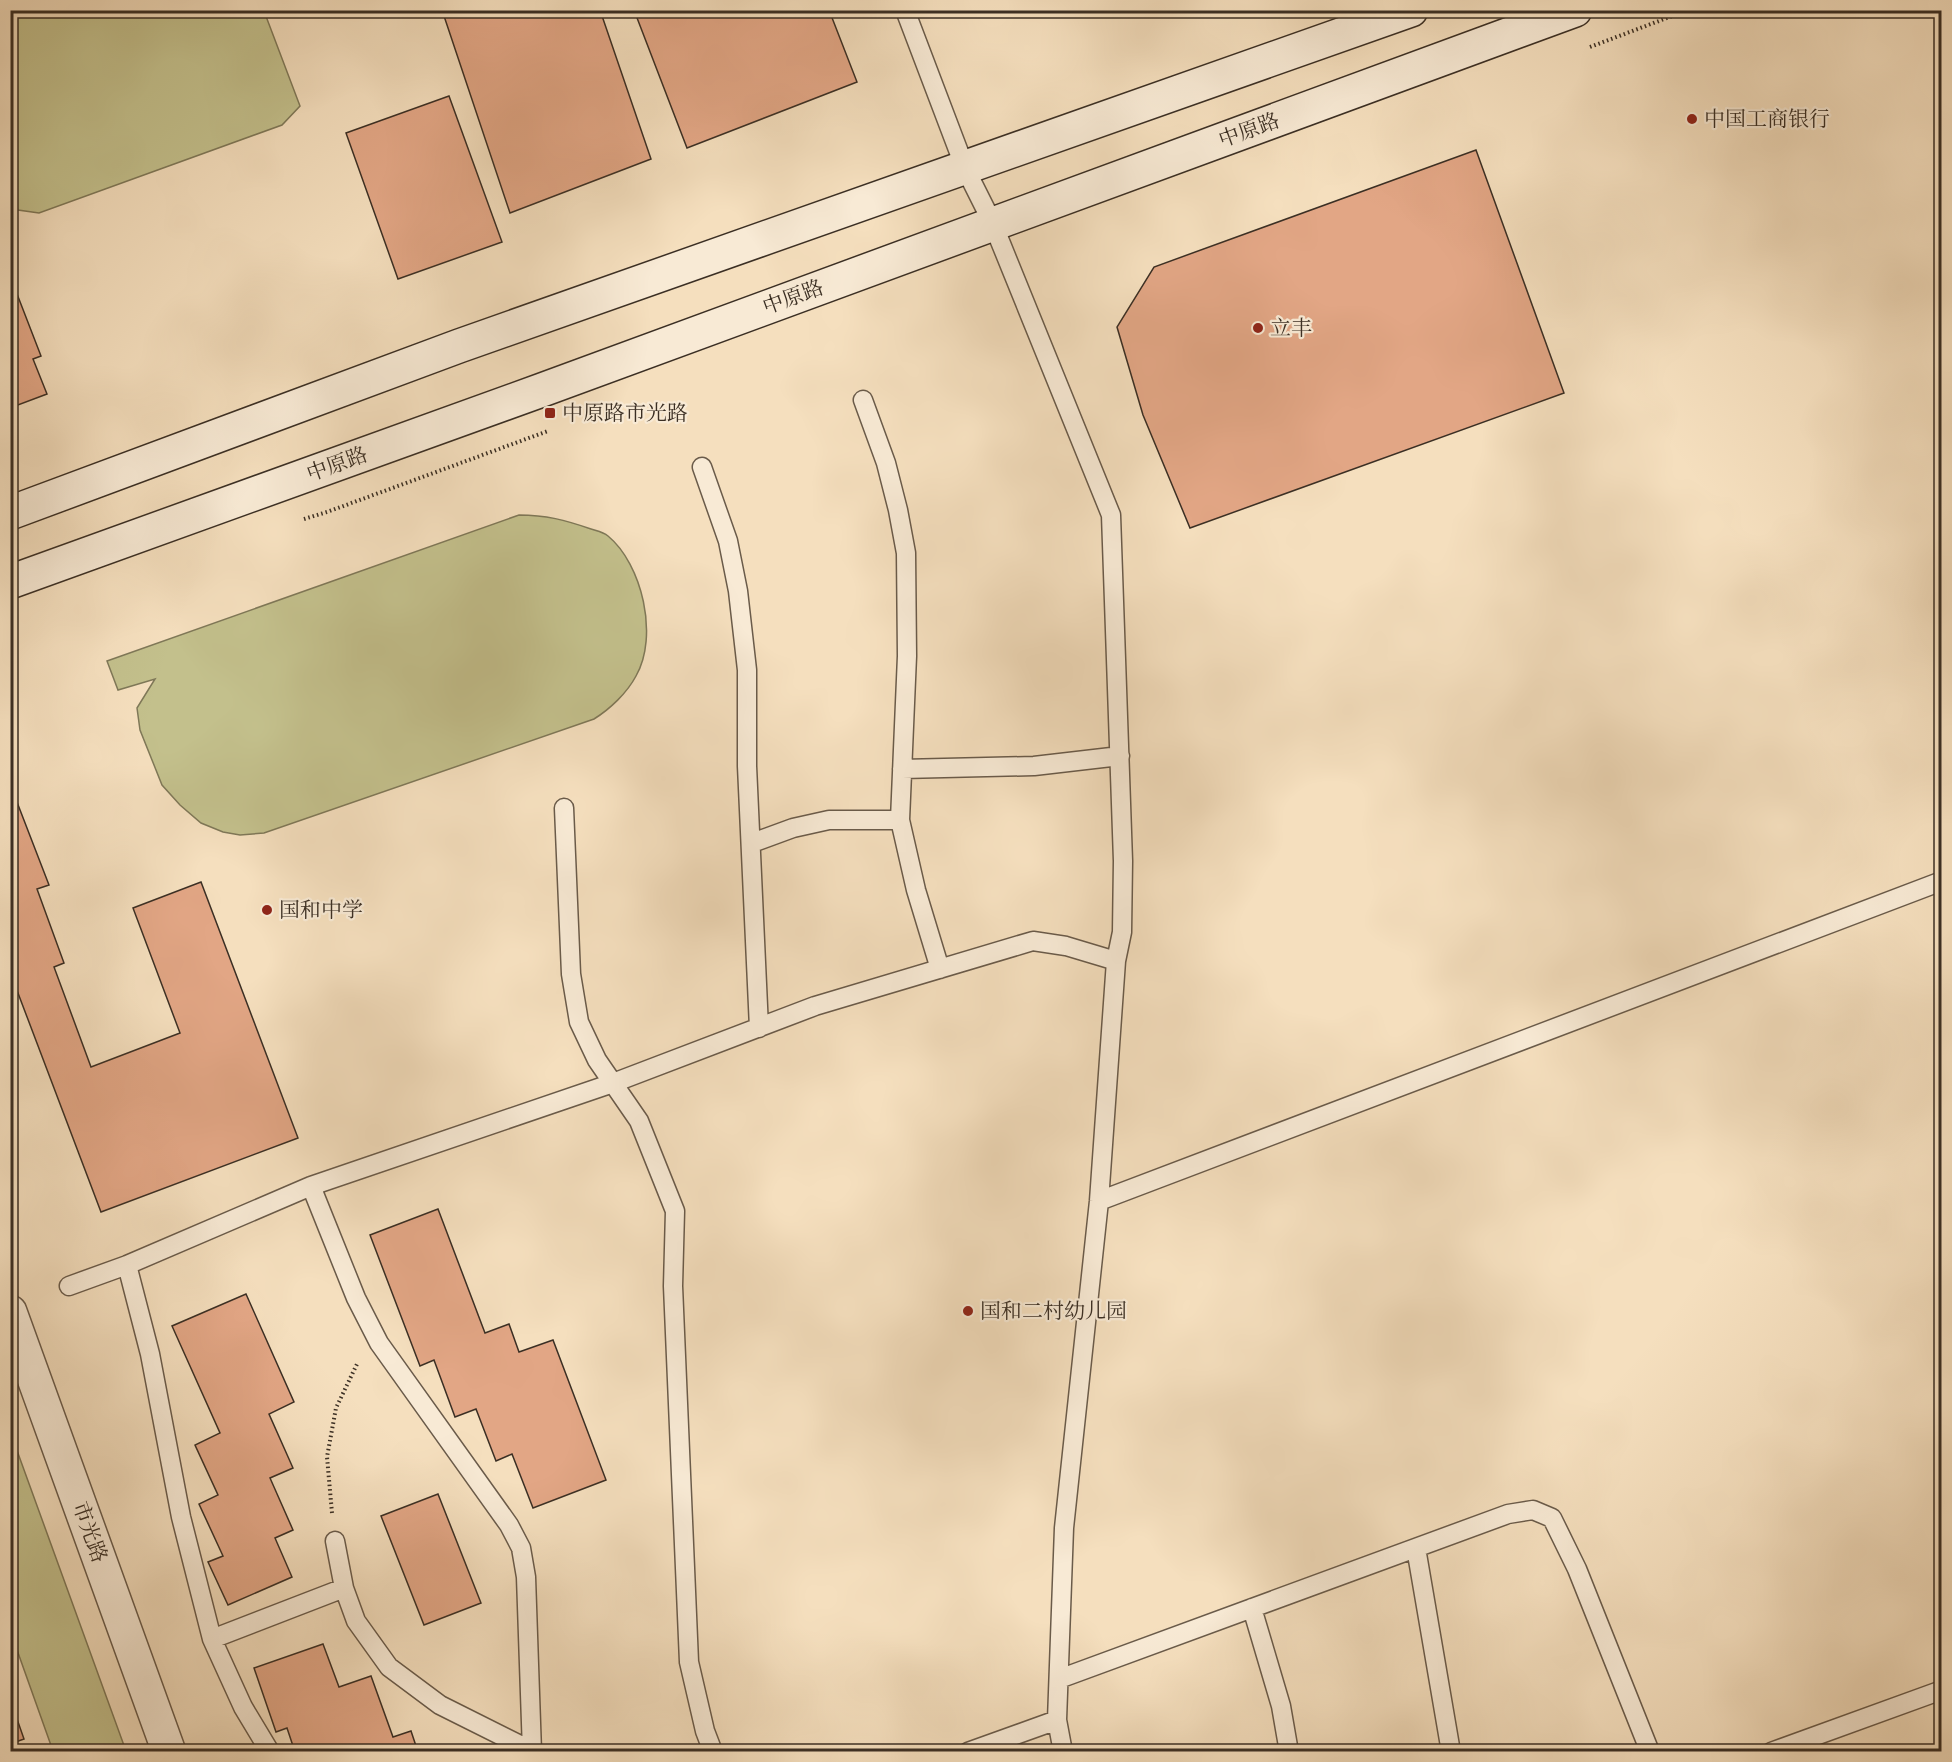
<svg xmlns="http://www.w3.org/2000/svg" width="1952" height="1762" viewBox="0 0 1952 1762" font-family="'IM FELL Great Primer','Noto Serif SC',serif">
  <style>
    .green { fill: #c3c08c; stroke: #7f7858; stroke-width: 1.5 }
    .building { fill: #e2a685; stroke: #3b2f24; stroke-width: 1.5 }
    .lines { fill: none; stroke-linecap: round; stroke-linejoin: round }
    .service-casing { stroke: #6a5b4a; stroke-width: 21 }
    .tertiary-casing { stroke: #6a5b4a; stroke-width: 36 }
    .secondary-casing { stroke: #3b2f24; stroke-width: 36 }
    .path { stroke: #3b2f24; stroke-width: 4; stroke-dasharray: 1.5 3; stroke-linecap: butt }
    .service { stroke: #f8ead5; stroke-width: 18 }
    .tertiary { stroke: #f8ead5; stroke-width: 33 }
    .secondary { stroke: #f8ead5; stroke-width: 33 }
    .poi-dot { fill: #8f2418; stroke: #f8ead5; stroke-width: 2 }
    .labels { text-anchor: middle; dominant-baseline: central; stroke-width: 4.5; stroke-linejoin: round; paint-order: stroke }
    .poi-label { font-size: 21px; fill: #3b2f24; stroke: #f8ead5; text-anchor: start }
    .street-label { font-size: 21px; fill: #3b2f24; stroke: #f8ead5 }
  </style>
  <rect width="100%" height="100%" fill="#f5dfbe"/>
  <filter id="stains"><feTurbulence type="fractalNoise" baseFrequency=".00333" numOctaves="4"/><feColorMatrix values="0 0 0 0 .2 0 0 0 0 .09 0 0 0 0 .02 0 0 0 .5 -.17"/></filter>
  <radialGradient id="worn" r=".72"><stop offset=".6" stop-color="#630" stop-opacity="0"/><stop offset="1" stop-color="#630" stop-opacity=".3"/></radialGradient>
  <!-- green -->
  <path class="green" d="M11 10 264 11 300 106 282 125 39 213 18 210 10 190Z
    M519 515C546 515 565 520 591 529 597 531 603 532 608 536 642 564 659 636 636 676 627 693 610 709 594 719L264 833 240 835 223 832 201 823 180 805 162 785 140 730 137 708 155 679 118 690 107 661Z
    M10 1434H11L126 1751H53L11 1633Z"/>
  <!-- building -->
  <path class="building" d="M442 10H600L651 159 510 213Z
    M634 10H829L857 82 687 148Z
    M449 96 502 242 398 279 346 133Z
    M1476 150 1564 393 1190 528 1143 415 1117 327 1154 267Z
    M12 281 41 356 33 359 47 394 10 408V282Z
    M10 784 49 885 37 889 64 963 54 967 91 1067 180 1033 133 908 201 882 298 1138 101 1212 10 972Z
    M438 1209 485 1333 509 1324 519 1352 553 1340 606 1480 533 1508 512 1454 496 1461 476 1409 455 1417 434 1360 420 1366 370 1235Z
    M246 1294 294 1402 269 1414 293 1468 270 1478 293 1530 275 1538 292 1577 228 1605 208 1562 223 1556 199 1504 218 1495 195 1445 220 1433 172 1326Z
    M438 1494 481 1603 424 1625 381 1516Z
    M323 1644 339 1687 371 1676 393 1737 411 1731 418 1752H295L287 1728 276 1732 254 1668Z
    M10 1699 24 1739 10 1744Z"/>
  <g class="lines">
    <!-- service casing -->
    <g class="service-casing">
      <path id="service" d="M905 10 965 168 993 224 1111 515 1123 861 1122 932 1116 961 1099 1201 1064 1528 1057 1720 1063 1752
        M863 400 886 463 898 510 906 553 907 656 900 820 916 890 940 969
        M702 467 728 541 738 591 747 670V766L759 1028
        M902 769 1034 766 1120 756
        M564 808 571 974 579 1022 597 1060 639 1121 675 1211 673 1286 689 1662 705 1731 713 1752
        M752 843 793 828 829 820H900
        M311 1186 356 1298 379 1343 509 1525 521 1548 526 1577 532 1752
        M1099 1201 1942 881
        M127 1265 150 1354 181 1517 212 1639 243 1707 270 1752
        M69 1286 127 1265 311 1186 613 1083 815 1006 1033 941 1066 946 1116 961
        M335 1541 344 1588 356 1621 389 1667 440 1705 532 1751
        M1416 1548 1451 1752
        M1252 1608 1281 1706 1289 1752
        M212 1639 344 1588
        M1059 1679 1508 1514 1533 1510 1552 1518 1577 1569 1650 1752
        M968 1752 1057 1720
        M1771 1752 1942 1690"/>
    </g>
    <!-- tertiary casing -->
    <g class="tertiary-casing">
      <path id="tertiary" d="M10 1312 169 1752"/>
    </g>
    <!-- secondary casing -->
    <g class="secondary-casing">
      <path id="secondary" d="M10 513 459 346 1411 10
        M10 582 542 390 1575 10"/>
    </g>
    <!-- path -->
    <path class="path" d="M1590 47 1688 10
      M304 519 327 512 548 431
      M332 1513 327 1457 336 1408 357 1364"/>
    <!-- service -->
    <use href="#service" class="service"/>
    <!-- tertiary -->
    <use href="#tertiary" class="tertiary"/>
    <!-- secondary -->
    <use href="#secondary" class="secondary"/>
  </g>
  <!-- markers -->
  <g class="poi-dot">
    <circle cx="1692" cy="119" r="6"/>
    <circle cx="1258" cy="328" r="6"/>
    <rect x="544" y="407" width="12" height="12" rx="3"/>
    <circle cx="267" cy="910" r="6"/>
    <circle cx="968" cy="1311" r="6"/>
  </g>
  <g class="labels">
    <!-- poi labels -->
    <g class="poi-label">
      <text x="1704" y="119">中国工商银行</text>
      <text x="1270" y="328">立丰</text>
      <text x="562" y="413">中原路市光路</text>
      <text x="279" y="910">国和中学</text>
      <text x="980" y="1311">国和二村幼儿园</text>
    </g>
    <!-- street labels -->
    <g class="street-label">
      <text transform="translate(1249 130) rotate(-20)">中原路</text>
      <text transform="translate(793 297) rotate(-20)">中原路</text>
      <text transform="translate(337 464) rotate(-20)">中原路</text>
      <text transform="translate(90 1532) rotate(70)">市光路</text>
    </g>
  </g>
  <!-- margin -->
  <rect width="1952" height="1762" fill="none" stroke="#f5dfbe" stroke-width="36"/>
  <rect x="12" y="12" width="1928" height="1738" fill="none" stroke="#3b2f24" stroke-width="3"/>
  <rect x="18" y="18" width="1916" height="1726" fill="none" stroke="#3b2f24" stroke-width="1.5"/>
  <rect width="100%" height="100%" filter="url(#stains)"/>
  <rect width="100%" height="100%" fill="url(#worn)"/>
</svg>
